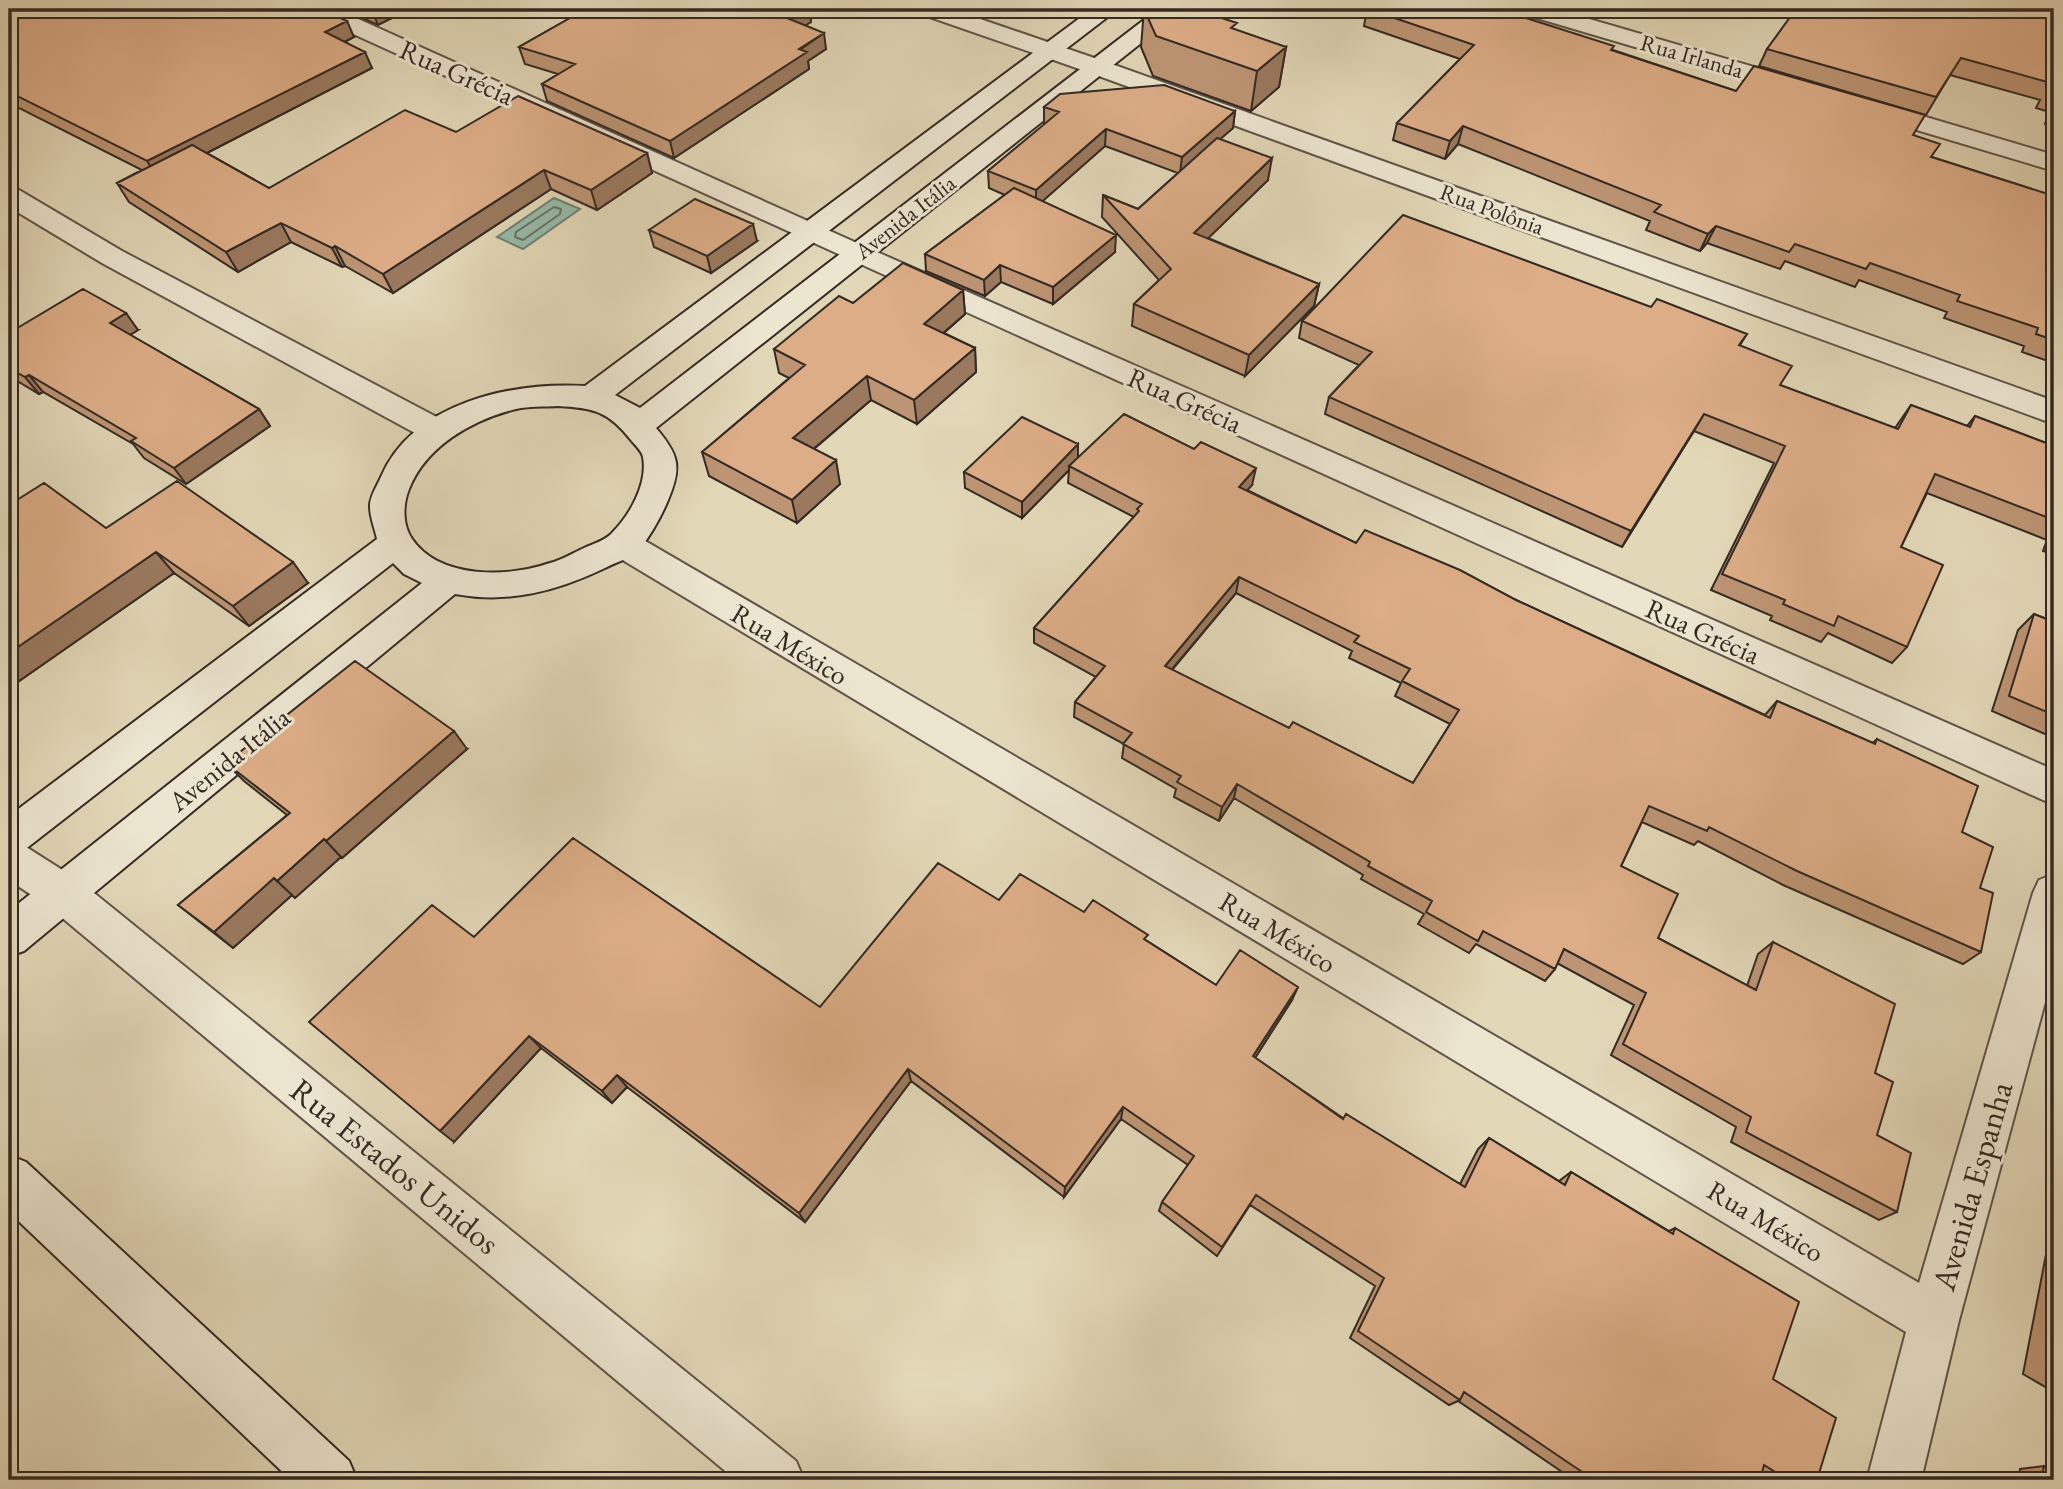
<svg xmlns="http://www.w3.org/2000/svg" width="2063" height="1489" viewBox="0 0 2063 1489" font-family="'EB Garamond',serif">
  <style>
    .water { fill: #96baa9; stroke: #6f8073; stroke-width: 2 }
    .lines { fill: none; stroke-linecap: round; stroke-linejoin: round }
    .shore { stroke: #657266; stroke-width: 2 }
    .street-casing { stroke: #605548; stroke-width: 4 }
    .secondary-casing { stroke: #342a23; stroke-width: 4 }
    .street { fill: #ece5d0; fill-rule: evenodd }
    .secondary { fill: #ece5d0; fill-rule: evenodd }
    .wall { fill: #bd9574; stroke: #342a23; stroke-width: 2; fill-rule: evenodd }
    .shaded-wall { fill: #9a795e; stroke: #342a23; stroke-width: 2 }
    .building { fill: #dcad87; stroke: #342a23; stroke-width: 2; fill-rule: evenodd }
    .labels { text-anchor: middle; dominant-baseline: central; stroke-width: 6; stroke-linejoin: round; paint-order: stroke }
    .far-street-label { font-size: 23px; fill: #342a23; stroke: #ece5d0 }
    .street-label { font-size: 28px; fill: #342a23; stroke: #ece5d0 }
    .near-street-label { font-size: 33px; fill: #342a23; stroke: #ece5d0 }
  </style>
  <rect width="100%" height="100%" fill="#e2d7b7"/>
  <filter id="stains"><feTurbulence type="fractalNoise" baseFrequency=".00286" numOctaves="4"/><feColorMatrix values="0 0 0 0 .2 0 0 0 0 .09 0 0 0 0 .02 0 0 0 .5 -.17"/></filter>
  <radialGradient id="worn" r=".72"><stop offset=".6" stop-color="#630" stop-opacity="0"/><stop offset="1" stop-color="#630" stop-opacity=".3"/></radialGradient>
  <!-- water -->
  <path class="water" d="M554 198 580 209 523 249 497 237Z"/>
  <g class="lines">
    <!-- shore -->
    <path class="shore" d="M554 207 561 209 560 214 523 240 515 237 516 232Z"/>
    <!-- street casing -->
    <g class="street-casing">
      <path id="street" d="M305 9H336L868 248 2054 770V805L309 14Z
        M917 9H951L1106 62 2054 401V424L1088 72 921 14Z
        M1519 9H1555L1809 83 1812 88 1809 93 1800 95 1791 93 1523 14Z
        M1872 101 2054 155V171L1863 114 1859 109 1863 104Z
        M9 188 19 190 122 251 448 423 453 431 448 439 437 442 426 439 102 263 9 207Z
        M623 531 635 535 1919 1283 2033 893 2039 880 2054 874V969L1959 1320 1921 1480H1867L1906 1332 611 553 606 544 611 535Z
        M9 840 23 845 78 880 796 1461 804 1480H736L48 906 9 880Z"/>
    </g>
    <!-- secondary casing -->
    <g class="secondary-casing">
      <path id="secondary" d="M1092 9H1118L615 395 640 408 1158 9H1184L656 428C679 455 682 467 668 500 662 515 646 545 634 554 625 560 614 563 605 568 557 591 509 604 455 594L24 951 9 956V911L422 583 404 574 393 563 23 851 9 857V816L377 539C375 529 370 517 370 507 369 498 377 486 381 477 413 402 512 382 585 386ZM558 406C594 408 608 411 631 440 635 445 642 451 643 457 648 483 630 515 612 533 606 540 593 544 584 548 573 553 562 560 550 563 509 577 440 580 412 539 402 524 403 504 409 489 426 446 472 420 516 409 529 406 544 407 558 406Z
        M9 1155 26 1162 349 1461 357 1480H291L9 1212Z"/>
    </g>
    <!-- street -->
    <use href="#street" class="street"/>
    <!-- secondary -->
    <use href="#secondary" class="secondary"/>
  </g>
  <!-- wall -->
  <path class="wall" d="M9 9 354 37 345 42 372 68 207 153 269 188 456 132 647 153 652 173 597 210 551 189 393 293 345 266 342 267 291 242 238 272 129 202 117 183 142 170 9 103Z
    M342 9H410L378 25Z
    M586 9H809L811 22 805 25 826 49 808 61 809 69 674 158 547 101 542 84 558 74 525 64 519 47Z
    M1144 9H1194L1236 30 1286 47 1279 87 1251 111 1153 76 1141 47Z
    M1367 9H1517L1512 13 1613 50 1736 91 1913 135 1932 157 2054 196V363L2022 352 2024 346 1944 318 1947 312 1859 280 1855 287 1785 261 1780 269 1707 243 1700 251 1646 230 1650 221 1458 144 1445 159 1393 140 1397 123 1460 59 1364 26Z
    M2054 9V126L2045 124 2049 112 2036 108 2040 100 1950 75 1926 115 1759 66 1767 49Z
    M1044 107 1235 111 1233 128 1220 139 1268 180 1208 238 1319 284 1314 306 1245 376 1132 326 1134 304 1159 280 1102 217 1103 195 1138 209 1178 173 1105 146 1042 201 1115 252 1053 304 1001 282 985 296 926 271 925 254 1005 195 989 188 988 171 1045 124H1044Z
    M649 230 757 241 711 273 654 247Z
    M963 290 965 314 944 333 975 348 976 372 917 424 871 400 814 449 840 484 797 523 709 476 702 452 789 378 779 373 774 349 853 303Z
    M1651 307 1747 334 1740 345 1780 385 1895 428 1911 405 1967 426 1975 416 2054 446V555L2043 551 2047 540 1927 493 1901 547 1907 647 1892 663 1828 633 1821 642 1770 620 1772 616 1711 590 1774 463 1694 431 1622 547 1325 414 1329 397 1359 365 1299 338 1302 321Z
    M138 330 130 335 259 409 270 426 186 484 144 458 133 444 43 392 39 394 9 376V333Z
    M1078 444V458L1252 485 1247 490 1356 543 1516 600 1765 715 1777 701 1873 743 1877 739 1962 832 1980 888 1981 952 1963 964 1783 885 1698 841 1694 845 1642 822 1621 866 1658 938 1747 986 1758 954 1773 942 1875 1073 1877 1135 1897 1212 1879 1220 1731 1142 1736 1127 1611 1055 1634 1005 1557 963 1555 969 1545 981 1476 944 1469 953 1418 924 1424 914 1361 879 1363 875 1234 798 1219 821 1174 797 1176 789 1122 758 1124 744 1074 717 1075 702 1096 677 1034 643V628L1134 517 1068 483 1069 470 1022 518 965 488 964 472ZM1236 593 1352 651 1349 658 1401 683 1395 696 1450 724 1413 783 1289 728 1172 670Z
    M9 505 106 528 308 583 249 626 174 573 9 688Z
    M2034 614 2054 622V738L1992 711 2018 630Z
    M467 749 342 858 341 857 295 898 292 895 233 948 178 905 287 815 244 781 226 763Z
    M999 900 1084 912 1147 941 1216 985 1292 1000 1255 1058 1343 1118 1460 1184 1478 1149 1489 1138 1559 1181 1571 1172 1669 1231 1675 1228 1773 1379 1817 1480H1762L1760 1479V1480H1574L1458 1401 1449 1405 1350 1338 1375 1286 1250 1205 1217 1256 1159 1211 1162 1202 1188 1165 1121 1119 1064 1197 911 1081 805 1222 627 1087 612 1103 541 1048 454 1142 474 937 820 1007Z
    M2054 1213V1392L2023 1374Z
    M2044 1466 2054 1480H2018L2020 1469Z"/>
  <!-- shaded-wall -->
  <path class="shaded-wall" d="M371 9H410L378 25Z
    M803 9H809L811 22 789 35 787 18Z
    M1506 9H1517L1499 28 1504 11Z
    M347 21 354 37 332 48 325 32Z
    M824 33 826 49 808 61 809 69 674 158 670 141Z
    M1286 47 1279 87 1251 111 1257 71Z
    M365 52 372 68 158 178 147 161Z
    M1235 111 1233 128 1180 174 1182 157Z
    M1463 126 1458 144 1445 159 1450 141Z
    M1106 129 1105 146 1036 207V190Z
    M647 153 652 173 597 210 591 190Z
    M1272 158 1268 180 1191 255 1194 233Z
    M544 170 551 189 393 293 383 274Z
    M281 223 291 242 238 272 226 252Z
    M753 224 757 241 711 273 707 256Z
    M1716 226 1707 243 1700 251 1708 234Z
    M1116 235 1115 252 1053 304V287Z
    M335 246 345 266 342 267 332 248Z
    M1000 265 1001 282 985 296 984 280Z
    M1319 284 1314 306 1245 376 1249 355Z
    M963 290 965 314 926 348 924 324Z
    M126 313 138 330 122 340 110 323Z
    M975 348 976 372 917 424 914 400Z
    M29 375 43 392 39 394 25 377Z
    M867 376 871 400 798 462 793 438Z
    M259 409 270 426 186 484 174 468Z
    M1704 414 1694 431 1622 547 1631 531Z
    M1078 444V461L1069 466V470L1022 518V502Z
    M836 460 840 484 797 523 792 500Z
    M1256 468 1252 485 1236 503 1239 487Z
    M156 552 174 573 9 688V653Z
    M293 562 308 583 249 626 233 606Z
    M1239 577 1236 593 1162 681 1165 666Z
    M454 731 467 749 342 858 326 841Z
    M1237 784 1234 798 1219 821 1222 807Z
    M324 839 341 857 295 898 277 881Z
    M274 878 292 895 233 948 214 932Z
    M1298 987 1292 1000 1248 1069 1253 1056Z
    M529 1036 541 1048 454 1142 440 1131Z
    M908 1069 911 1081 805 1222 799 1213Z
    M617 1075 627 1087 612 1103 602 1091Z
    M1123 1107 1121 1119 1064 1197 1065 1187Z"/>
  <!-- building -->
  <path class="building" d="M9 9H320L347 21 325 32 365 52 147 161 9 92Z
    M586 9H803L787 18 824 33 799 49 807 52 670 141 542 84 575 64 519 47Z
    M1144 9H1194L1237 23 1231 28 1286 47 1257 71 1156 36Z
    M1368 9H1506L1504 11 1614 46 1611 50 1736 91 1754 66 1925 115 1913 135 1940 144 1931 157 2054 196V340L2036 334 2038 328 1957 301 1960 295 1870 263 1866 269 1795 244 1789 252 1716 226 1708 234 1654 212 1661 205 1463 126 1450 141 1397 123 1474 45Z
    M1796 9H2054V92L2048 91 2051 83 1961 58 1936 97 1767 49Z
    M1164 85 1235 111 1182 157 1106 129 1036 190 988 171 1059 112 1044 107 1060 94Z
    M518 96 647 153 591 190 544 170 383 274 335 246 332 248 281 223 226 252 117 183 192 145 269 188 405 110 456 132Z
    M1217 138 1272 158 1194 233 1319 284 1249 355 1134 304 1171 269 1103 195 1138 209Z
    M1014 188 1116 235 1053 287 1000 265 984 280 925 254Z
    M695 199 753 224 707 256 649 230Z
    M1403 215 1651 307 1657 299 1747 334 1739 345 1792 366 1780 385 1898 429 1911 405 1970 427 1975 416 2054 446V520L1935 474 1901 547 1943 565 1907 647 1838 616 1834 626 1783 604 1785 600 1722 574 1785 446 1704 414 1631 531 1329 397 1372 352 1302 321Z
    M903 263 963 290 924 324 975 348 914 400 867 376 793 438 836 460 792 500 702 452 805 365 774 349 839 296 853 303Z
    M83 289 126 313 110 323 259 409 174 468 131 441 136 438 29 375 25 377 9 368V333Z
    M1124 414 1194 449 1201 442 1256 468 1239 487 1356 543 1365 530 1460 570 1516 600 1770 718 1777 701 1875 744 1877 739 1978 786 1962 832 1993 847 1980 888 1993 893 1981 952 1797 871 1709 827 1707 831 1649 806 1621 866 1678 894 1658 938 1756 990 1773 942 1895 1004 1875 1073 1893 1082 1877 1135 1911 1153 1897 1212 1746 1132 1751 1117 1623 1044 1646 993 1564 949 1555 969 1483 931 1478 941 1426 912 1432 901 1368 866 1370 862 1237 784 1222 807 1177 782 1181 776 1123 744 1132 733 1075 702 1105 666 1034 628 1139 511 1137 509 1142 504 1069 466ZM1239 577 1359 636 1354 642 1410 669 1402 681 1459 710 1413 783 1293 722 1289 728 1165 666Z
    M1022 417 1078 444 1022 502 964 472Z
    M177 481 293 562 233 606 156 552 9 653V505L44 483 106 528Z
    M2034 614 2054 622V715L2009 696Z
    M355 661 454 731 326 841 324 839 277 881 274 878 214 932 178 905 290 813 226 763Z
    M573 838 820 1007 938 863 999 900 1020 874 1084 912 1093 900 1148 935 1144 939 1216 985 1240 950 1298 987 1253 1056 1343 1119 1346 1114 1465 1187 1489 1138 1565 1185 1571 1172 1673 1234 1675 1228 1799 1302 1773 1379 1836 1418 1817 1480H1788L1764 1465 1760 1480H1594L1464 1392 1460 1400 1358 1331 1384 1278 1256 1195 1222 1247 1162 1202 1194 1156 1123 1107 1065 1187 908 1069 799 1213 617 1075 602 1091 529 1036 440 1131 309 1022 432 905 474 937Z
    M2054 1325V1374L2046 1369Z
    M2044 1466 2054 1472V1480H2041Z"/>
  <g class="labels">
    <!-- far-street labels -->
    <g class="far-street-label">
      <text transform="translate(1692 56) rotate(16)">Rua Irlanda</text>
      <text transform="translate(1492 209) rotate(20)">Rua Polônia</text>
      <text transform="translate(905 217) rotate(-38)">Avenida Itália</text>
    </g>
    <!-- street labels -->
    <g class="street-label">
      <text transform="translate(457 72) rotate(24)">Rua Grécia</text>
      <text transform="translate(1185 400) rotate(24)">Rua Grécia</text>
      <text transform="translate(1703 631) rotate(24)">Rua Grécia</text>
      <text transform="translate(790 644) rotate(31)">Rua México</text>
      <text transform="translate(229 759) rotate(-39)">Avenida Itália</text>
      <text transform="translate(1278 932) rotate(31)">Rua México</text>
      <text transform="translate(1766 1221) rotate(31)">Rua México</text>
    </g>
    <!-- near-street labels -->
    <g class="near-street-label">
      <text transform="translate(395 1166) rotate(39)">Rua Estados Unidos</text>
      <text transform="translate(1972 1186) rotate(-74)">Avenida Espanha</text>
    </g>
  </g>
  <!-- margin -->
  <rect width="2063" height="1489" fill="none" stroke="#e2d7b7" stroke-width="35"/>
  <rect x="10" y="10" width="2042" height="1468" fill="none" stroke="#342a23" stroke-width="3.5"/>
  <rect x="18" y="18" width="2028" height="1454" fill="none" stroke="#342a23" stroke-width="2"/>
  <rect width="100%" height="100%" filter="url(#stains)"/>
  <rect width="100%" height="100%" fill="url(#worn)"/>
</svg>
